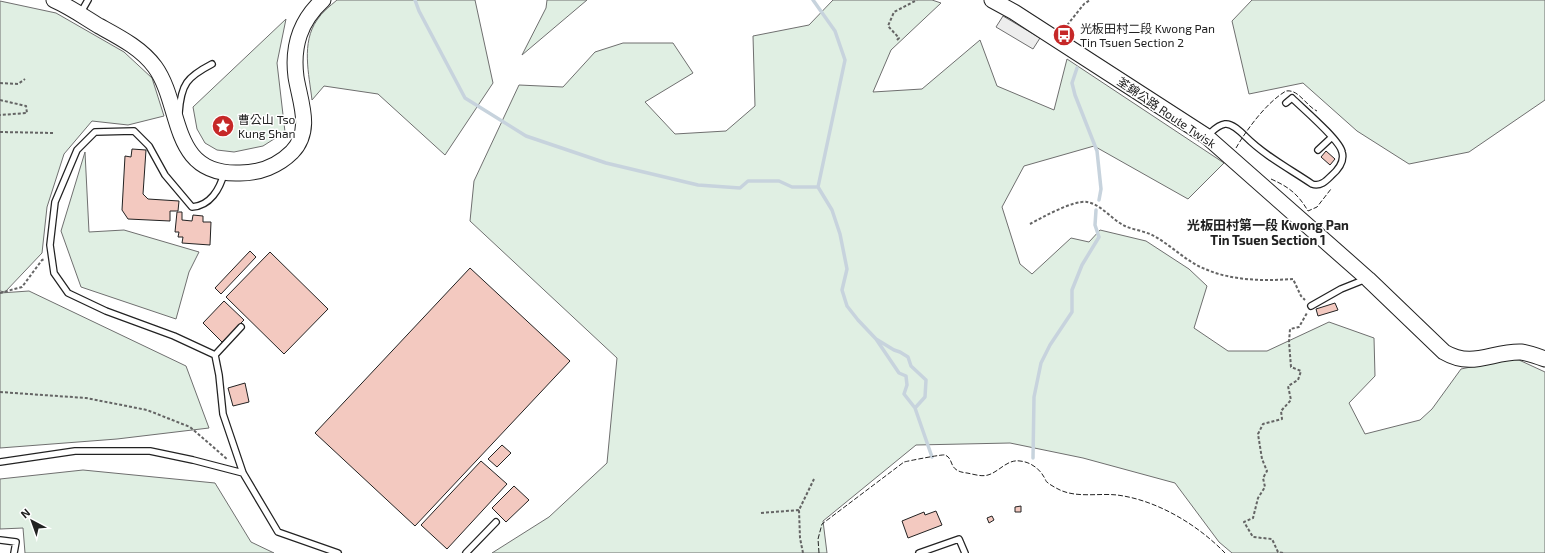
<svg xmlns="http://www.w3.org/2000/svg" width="1545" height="553" viewBox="0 0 1545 553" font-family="'Exo 2','Noto Sans TC',sans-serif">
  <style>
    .green { fill: #e0efe3; stroke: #6f6f6f }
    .parking { fill: #ededed; stroke: #6f6f6f }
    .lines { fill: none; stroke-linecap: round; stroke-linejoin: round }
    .stream { stroke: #c7d3dd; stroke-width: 3.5 }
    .building { fill: #f3c9c0; stroke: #222 }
    .lane-casing { stroke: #222; stroke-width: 8 }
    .secondary-casing { stroke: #222; stroke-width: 17 }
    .path { stroke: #646464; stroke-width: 2; stroke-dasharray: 3 2; stroke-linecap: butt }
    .lane { stroke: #fff; stroke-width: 5.5 }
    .secondary { stroke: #fff; stroke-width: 15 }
    .fence { stroke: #222; stroke-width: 1; stroke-dasharray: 5 2; stroke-linecap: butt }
    .labels { text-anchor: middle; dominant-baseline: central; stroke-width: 3; stroke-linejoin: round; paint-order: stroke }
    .poi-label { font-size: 12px; fill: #222; stroke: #fff; text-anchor: start }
    .street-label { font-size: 12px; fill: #222; stroke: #fff }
    .neighbourhood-label { font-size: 13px; font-weight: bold; fill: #222; stroke: #fff }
  </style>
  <rect width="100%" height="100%" fill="#fff"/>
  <!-- green -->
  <path class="green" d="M337 0H475L493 83 445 155 378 94 324 86 312 100C309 74 301 43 317 20 322 12 330 6 337 0Z
    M547 0H587L522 55 546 8Z
    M833 0H932L941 3 891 50 873 92 922 89 980 40 997 86 1054 110 1067 59 1224 163 1188 199 1094 146 1024 166 1002 207 1020 264 1032 274 1071 238 1089 242 1100 230 1146 241 1189 269 1207 286 1194 328 1228 351H1267L1329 322 1374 338 1375 376 1349 403 1365 434 1420 420 1432 409 1461 369 1509 359 1519 360 1545 372V553H1232L1219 542 1175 483 1083 458 1010 443 916 445 823 521 827 553H492L549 517 607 463 617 358 470 221 474 181 519 85 563 87 595 52 623 43H673L693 73 645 102 675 134 726 131 755 106 753 36 809 25Z
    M1252 0H1545V100L1469 152 1409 164 1357 131 1303 83 1249 94 1232 21Z
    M0 1 56 13 124 52 152 78 164 116 128 125 92 121 64 154 47 207 42 253 5 292 0 291Z
    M286 19 277 63 285 132 263 146 234 152 217 150 205 143 197 129 193 107Z
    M85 152 89 232 124 230 199 252 189 272 176 319 81 287 61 231Z
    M29 291 186 366 209 428 117 439 0 448V293Z
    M83 470 215 483 251 542 274 553H25L23 528 0 529V479Z"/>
  <!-- parking -->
  <path class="parking" d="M1003 16 1040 38 1033 49 996 27Z"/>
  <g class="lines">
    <!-- stream -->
    <path class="stream" d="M415 0 419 11 465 98 526 136 606 163 698 185 740 188 748 181H779L792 187H818
      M813 0 835 31 845 60 818 187 832 210 840 234 847 269 842 290 847 306 858 320 876 339 894 350 900 352 908 357 911 366 926 380 925 397 915 408 932 457
      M1077 68 1072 83 1075 95 1097 151 1101 189 1099 200
      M876 339 899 373 906 376 907 385 904 394 915 408
      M1033 458 1034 397 1041 363 1050 345 1072 312V290L1082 265 1099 237 1095 225 1096 210"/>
  </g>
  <!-- building -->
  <path class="building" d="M132 149 146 150 143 194 148 199 179 201 178 211H170V221L128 219 122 210 125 156 131 157Z
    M1326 151 1335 159 1330 165 1321 157Z
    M177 212H182V220L192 221 193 215 203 216V222H211L210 245 182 243 183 237H178L179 232H175Z
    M250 251 256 257 221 294 215 288Z
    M270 252 328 309 284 354 226 297Z
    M470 268 570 361 415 526 315 433Z
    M224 301 244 320 222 342 203 323Z
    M1335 303 1338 310 1318 316 1316 309Z
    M245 383 249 402 233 406 228 388Z
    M502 445 511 453 497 467 488 459Z
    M481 461 507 484 447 549 421 525Z
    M514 486 529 500 506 522 492 508Z
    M1021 506V512H1015V507Z
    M936 511 942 525 908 538 902 521 924 512 925 515Z
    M992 516 994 520 989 523 987 518Z"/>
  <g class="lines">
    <!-- lane casing -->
    <g class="lane-casing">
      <path id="lane" d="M80 14 88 0
        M179 113C181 84 187 77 212 64
        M1207 136C1212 132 1217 125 1225 124 1232 123 1241 132 1246 137 1265 156 1290 169 1312 184 1320 187 1326 181 1331 176 1338 170 1345 162 1342 152 1340 140 1302 108 1292 98L1286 103
        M1318 150 1332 137
        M224 173C220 189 210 206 192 207L165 175 149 146 134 131 95 132 77 150 55 202 50 245 54 273 68 293 106 311 174 336 215 355 219 375 223 414 243 473 278 532 338 553
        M1311 306 1341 289 1366 279
        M215 355 241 327
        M0 462 75 451H150L193 460 243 473
        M0 540 16 542 14 553
        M466 553 496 522
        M919 553 959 539 965 553"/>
    </g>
    <!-- secondary casing -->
    <g class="secondary-casing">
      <path id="secondary" d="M54 0C70 7 84 17 99 26 119 37 141 48 155 67 183 106 169 176 240 173 259 173 278 166 292 152 313 130 300 102 296 77 292 46 300 21 323 0
        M992 0 1014 12 1206 136 1368 279 1444 352C1473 369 1492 351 1521 352 1529 353 1537 356 1545 359"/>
    </g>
    <!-- path -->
    <path class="path" d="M1064 29 1084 4 1090 0
      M897 40 899 38 888 26 894 12 917 0
      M0 83 18 84 25 79
      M0 100 26 106 27 113 0 115
      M0 132 54 133
      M1030 224C1043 217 1073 200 1087 202 1101 204 1112 220 1125 226 1134 230 1145 231 1154 236 1172 246 1187 262 1205 269 1233 281 1264 281 1293 279L1301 296 1305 300
      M0 293 22 287 42 260 45 259
      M0 392 86 398 147 410 190 427 227 459
      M761 513 799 510
      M803 553 800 538 799 510 814 479
      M1283 553 1278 552 1272 539 1253 537 1244 522 1253 518 1258 498 1265 487 1263 478 1267 471 1262 459 1258 434 1263 424 1282 419 1281 411 1291 400 1288 386 1298 380 1301 371 1291 367 1289 342 1290 329 1299 327 1307 313"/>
    <!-- lane -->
    <use href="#lane" class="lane"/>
    <!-- secondary -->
    <use href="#secondary" class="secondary"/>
    <!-- fence -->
    <path class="fence" d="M1236 148C1247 129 1267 102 1286 91 1299 89 1306 106 1317 111
      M1271 179C1289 187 1298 194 1308 211L1317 207 1331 189
      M819 553 818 539 822 524 904 462C908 461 943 454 945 455 955 459 947 471 967 473 973 474 981 477 988 475 999 472 1007 459 1020 461 1030 462 1039 468 1044 477 1045 478 1046 482 1047 482 1050 485 1056 488 1060 490 1077 498 1099 493 1117 495 1157 500 1198 525 1225 553"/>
  </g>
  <!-- icons -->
  <defs>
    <g id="bus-disc" transform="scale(1.15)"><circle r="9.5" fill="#c62828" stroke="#fff"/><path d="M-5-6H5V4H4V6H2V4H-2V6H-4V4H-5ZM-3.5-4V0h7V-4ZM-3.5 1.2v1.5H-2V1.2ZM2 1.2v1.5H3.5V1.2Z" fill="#fff"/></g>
    <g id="sight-disc" transform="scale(1.15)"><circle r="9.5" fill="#c62828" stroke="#fff"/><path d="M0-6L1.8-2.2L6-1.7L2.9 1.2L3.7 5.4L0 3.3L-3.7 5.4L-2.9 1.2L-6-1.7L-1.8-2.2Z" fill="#fff"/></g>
  </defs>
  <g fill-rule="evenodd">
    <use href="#bus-disc" x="1064" y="35"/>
    <use href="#sight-disc" x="223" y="126"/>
  </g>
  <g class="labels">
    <!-- poi labels -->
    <g class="poi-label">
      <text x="1080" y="28">光板田村二段 Kwong Pan<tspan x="1080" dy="14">Tin Tsuen Section 2</tspan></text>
      <text x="238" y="119">曹公山 Tso<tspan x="238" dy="14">Kung Shan</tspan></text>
    </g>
    <!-- street labels -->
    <g class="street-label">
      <text transform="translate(1167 112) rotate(34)">荃錦公路 Route Twisk</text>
    </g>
    <!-- neighbourhood labels -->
    <g class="neighbourhood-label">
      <text x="1268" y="225">光板田村第一段 Kwong Pan<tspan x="1268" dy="15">Tin Tsuen Section 1</tspan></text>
    </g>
  </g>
  <!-- north arrow -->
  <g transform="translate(32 521) rotate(319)" stroke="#ffffff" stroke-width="3" paint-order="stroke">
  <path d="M0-3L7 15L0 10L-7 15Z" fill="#222222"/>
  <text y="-6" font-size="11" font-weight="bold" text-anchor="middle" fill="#222222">N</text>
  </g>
</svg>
